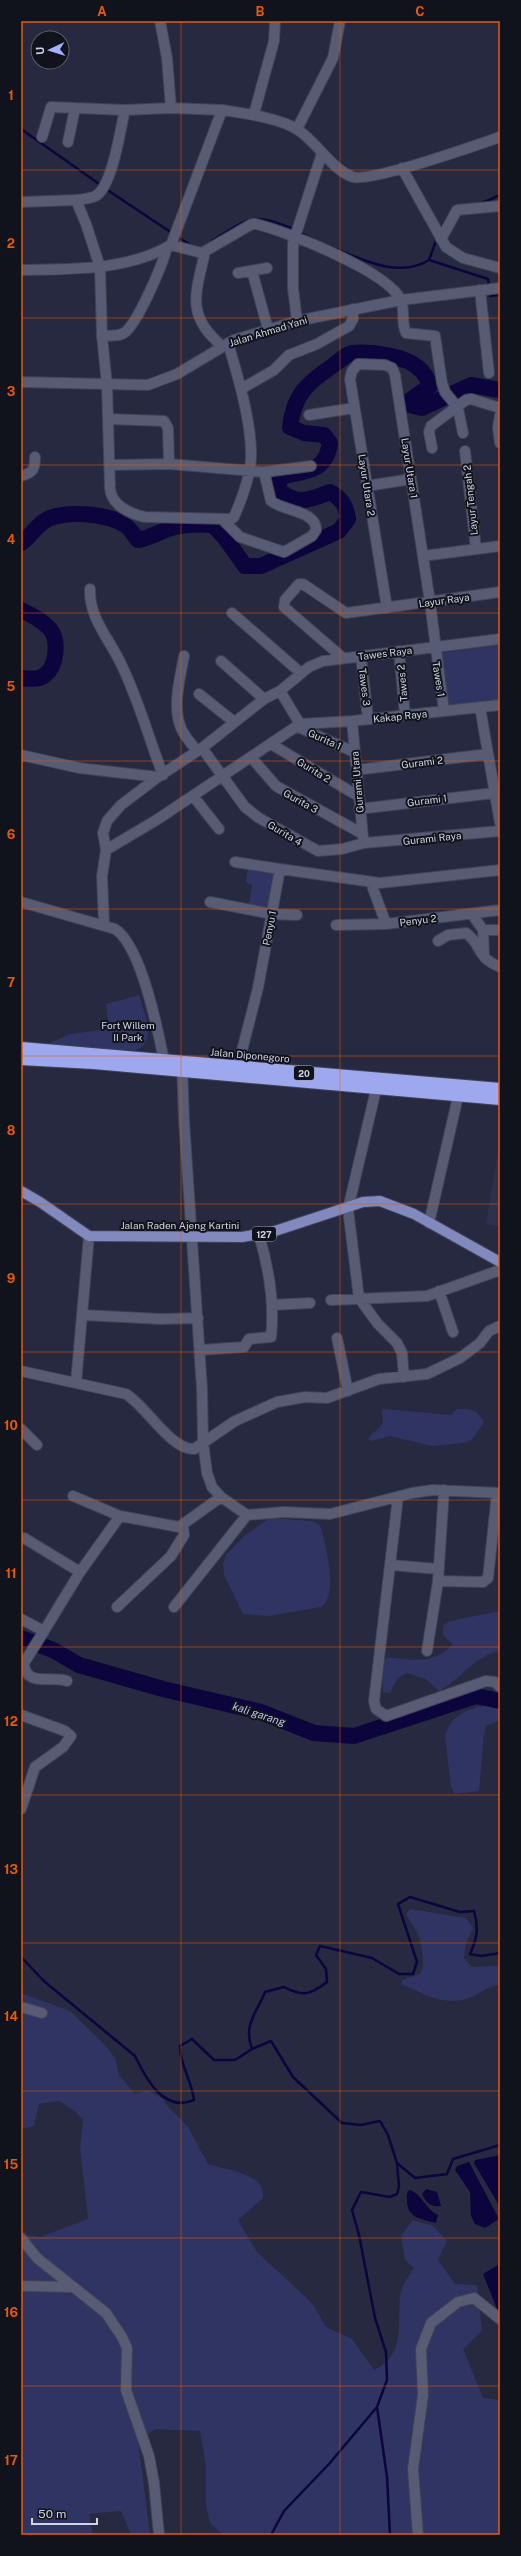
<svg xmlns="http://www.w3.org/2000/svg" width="521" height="2556" viewBox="0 0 521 2556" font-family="'Public Sans',sans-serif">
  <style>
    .built { fill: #2d314d }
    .green { fill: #303462 }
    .water { fill: #0c043d }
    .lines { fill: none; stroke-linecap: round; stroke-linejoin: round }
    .stream { stroke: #0c043d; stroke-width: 2.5 }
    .river { stroke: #0c043d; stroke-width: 16 }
    .street-casing { stroke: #414356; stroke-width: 12 }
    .secondary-casing { stroke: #414356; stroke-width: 12 }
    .primary-casing { stroke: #414356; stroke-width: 12 }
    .highway-casing { stroke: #414356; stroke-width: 14 }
    .street { stroke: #575b74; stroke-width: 10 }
    .secondary { stroke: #575b74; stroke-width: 10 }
    .primary { stroke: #8289be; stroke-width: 10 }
    .highway { stroke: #9ea8ef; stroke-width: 12 }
    .grid { fill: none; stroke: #e8590c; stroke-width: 1; stroke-opacity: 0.55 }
    .labels { text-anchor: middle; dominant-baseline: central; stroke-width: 4; stroke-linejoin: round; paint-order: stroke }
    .shield { fill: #11131c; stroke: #9799a6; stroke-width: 1 }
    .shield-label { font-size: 9px; font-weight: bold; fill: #d0d3e1 }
    .street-label { font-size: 10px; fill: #d0d3e1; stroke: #11131c }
    .park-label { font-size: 10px; fill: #d2d6ed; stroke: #11131c }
    .water-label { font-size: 11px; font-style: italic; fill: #bac1ed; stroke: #11131c }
    .neatline { fill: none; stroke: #e8590c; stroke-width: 1.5 }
    .grid-label { font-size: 13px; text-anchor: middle; font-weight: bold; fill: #e8590c }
  </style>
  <rect width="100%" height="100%" fill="#26293f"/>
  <!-- built -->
  <path class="built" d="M500 1139V1227L486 1224Z"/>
  <!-- green -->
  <path class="green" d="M500 645V701L448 708 441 653Z
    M248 866 278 872 270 911 249 904 252 885 246 882Z
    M139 995C144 1013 159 1043 134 1051L46 1045 70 1034 109 1029 106 1004Z
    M383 1409 451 1415 457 1409C471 1408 477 1410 484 1422L475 1436 470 1441 462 1443 433 1446 390 1436 371 1441 368 1439C374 1428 388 1428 381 1412Z
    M270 1518 312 1521 320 1525C326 1544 339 1595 321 1607L268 1616 243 1614 224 1575 223 1563 226 1555 244 1536Z
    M500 1611V1651C475 1655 460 1680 439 1691L426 1679 407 1673 398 1678 390 1693 383 1692 382 1667 387 1657C412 1660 435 1665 453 1644 445 1638 441 1635 444 1625L450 1621Z
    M500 1704V1720L486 1726 484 1734 479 1791 455 1794 451 1787 445 1736C452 1710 477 1706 500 1704Z
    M410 1909 466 1918 473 1928 466 1943 464 1958 472 1967 496 1966 500 1964V1985C487 1986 481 1993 469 1998 445 2007 424 1994 402 1984V1980L420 1974 423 1966 422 1949 418 1934 406 1914Z
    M21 1993 70 2011 105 2045 115 2058 119 2075 135 2094 148 2090 165 2100 164 2102 188 2127 208 2164C226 2170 266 2173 263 2198L238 2220 257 2252 312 2303 326 2327 352 2339 374 2370C406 2355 397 2324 400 2296 401 2287 409 2275 414 2268L405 2260 401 2236 413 2220 433 2226 447 2241 438 2260 455 2284 477 2285 482 2331 463 2349 483 2398 500 2400V2535H223L210 2523 206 2506V2466L200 2431 156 2429 138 2440 150 2534 131 2535 121 2511 89 2514 93 2535H21V2234L40 2237 88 2219 80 2147 83 2120 76 2112 59 2101 39 2104 34 2126 21 2129Z"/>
  <!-- water -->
  <path class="water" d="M500 2155V2207L474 2163 475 2160Z
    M469 2162 499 2219 485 2228 475 2224 471 2216 470 2192 455 2170 457 2166Z
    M426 2189 437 2192 441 2206C431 2207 426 2203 422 2194Z
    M409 2190C422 2193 425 2209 438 2215L436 2223C423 2219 408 2219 407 2202 407 2198 406 2194 409 2190Z
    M498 2265 500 2309H497L483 2274Z"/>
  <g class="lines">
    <!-- stream -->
    <path class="stream" d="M21 129 102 186
      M106 189 172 233
      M482 203 500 195
      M440 230 449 215
      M299 232 315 240
      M178 237 192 246
      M212 241C249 218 252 211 295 230
      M336 249C365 261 400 278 429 260L488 279 489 287
      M429 260 437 238
      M490 292V296L500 295
      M21 1957 45 1982 135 2056C146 2079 164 2113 194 2100 192 2081 180 2066 180 2046L192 2039 214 2060H235L252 2049C243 2025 256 2014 265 1992L284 1987C303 1997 310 1995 327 1982L326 1969 316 1955 320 1946 372 1958 399 1974H413L417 1962 398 1904 410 1897 460 1912 474 1911C479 1928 477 1939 470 1954L481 1956 500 1953
      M252 2049 271 2041 293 2077 342 2123 361 2125 380 2121 388 2135 397 2163 415 2178 447 2174 453 2159 500 2145
      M271 2535 284 2511 329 2464 377 2407
      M390 2535 387 2477 377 2407 387 2380 386 2352 375 2318 359 2235 352 2210 361 2192 390 2197 397 2194 399 2187 397 2163"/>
    <!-- river -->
    <path class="river" d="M21 543C30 537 35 528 43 522 60 509 110 513 126 526 131 529 134 536 138 540 150 538 157 533 168 529 183 524 198 524 213 525L225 538 245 566H261L339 531 348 519C346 505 342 499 330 492 308 501 294 506 276 487L283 476C308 471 326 471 330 443L324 435 304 433 290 427C294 395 306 384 331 367 337 363 343 357 349 354 356 351 366 353 373 353 397 356 423 361 430 386L409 401 410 405 422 408 471 385 500 390
      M21 610C30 614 43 621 50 629 59 640 57 666 45 675 39 680 29 679 21 678
      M21 1638 53 1650 79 1665 163 1689 261 1712 314 1733 354 1736 476 1696 500 1701"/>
    <!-- street casing -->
    <g class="street-casing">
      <path id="street" d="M160 21 167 58 171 108
        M254 114 274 41 275 21
        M297 129 333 58 340 21
        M42 137 51 107 125 110 171 108 222 110
        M68 142 75 108
        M402 168 446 247 463 258 500 268
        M76 200C82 199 92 199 97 195 113 183 120 130 125 110
        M21 202 76 200 86 224 100 267 102 336 107 385 110 488C111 505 130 514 145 517L231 519 234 517C241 501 250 476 251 458 252 423 238 377 228 343
        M441 239 457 210 500 206
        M171 245 202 253 252 224H256C288 232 387 271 401 300 405 310 401 323 406 333L435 336 442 383 445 392 458 408 463 433
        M205 252C196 293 185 315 222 346
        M21 270C71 269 127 271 171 245L222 110C242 113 281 118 298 130 316 141 333 171 353 177 372 182 477 145 500 137
        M252 271 268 329
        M238 273 267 268
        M480 290 489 373
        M297 321 293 288V243L322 153
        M102 336C108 335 118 337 124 333 137 325 163 264 167 247
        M241 389 274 370 289 355 317 344 349 326 353 319V309
        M309 415 354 408
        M500 415 498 428 500 443
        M108 419 164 421 168 428 169 464
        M432 448 429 432 431 426 466 400 471 399 500 408
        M465 451 476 549
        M110 465 169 464 264 472 271 501C283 511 317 511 316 530L312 536 284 552 240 537 222 519
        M264 472 311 466
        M21 476C33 473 35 469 35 457
        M367 486 411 479
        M423 556 500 546
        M90 589C89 619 110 639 122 666 139 701 149 739 163 775
        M387 608 350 379 352 371 358 364 385 365 392 368 395 375 430 602 444 711
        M232 613 301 673
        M399 651 405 715
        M184 656C180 679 172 706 181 728 184 736 192 744 197 751
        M361 656 368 719
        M343 658 284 607 285 600 299 584H303L346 613 500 592
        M221 661 264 699
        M280 691 300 724
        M199 694 234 722
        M480 707 500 823
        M352 721 363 837
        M300 724 352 721 500 705
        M296 726 354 752
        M271 744 358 796
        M202 748 245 807 259 818 318 851 342 849 364 843 500 831
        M21 755 79 768 158 777
        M251 757 276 786 361 833
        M356 770 488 754
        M193 796 219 829
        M359 809 494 793
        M106 850 158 819 300 724
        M235 862 280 869
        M371 883 386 924
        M210 902 272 914 297 915
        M472 914 483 930H500
        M104 925 102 876 106 850 103 833 107 821 121 805 158 777 202 748 264 699 280 691 309 667 323 661 500 639
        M336 925 386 924 500 910
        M483 930 484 956
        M438 941 448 935 466 933C483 945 474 956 500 967
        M182 1063 184 1120 202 1389 203 1442 207 1473 212 1487 221 1497 247 1515 283 1512 330 1514 412 1493 433 1490 500 1493
        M236 1074 258 988 280 869 380 883 500 870
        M378 1081 348 1209 359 1298 378 1324 397 1343 402 1353 404 1377
        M429 1223 460 1088
        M439 1291 453 1332
        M331 1300 427 1296 500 1270
        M272 1305 310 1303
        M83 1315 161 1319 198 1318
        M337 1338 348 1391
        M200 1350 244 1347 249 1339 271 1337C275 1302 269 1269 259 1235
        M21 1371 126 1394C146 1406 171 1450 194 1449L235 1421 277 1402 305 1397 327 1398 379 1379 427 1374 460 1358 480 1343 489 1331 500 1326
        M76 1383 89 1236
        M21 1429 37 1445
        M73 1496 120 1516
        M398 1497 374 1701 376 1709 386 1716 486 1681 495 1682 500 1687
        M24 1538 80 1572
        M391 1565 438 1569
        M438 1581 483 1582 488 1578 497 1493
        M117 1607 171 1556 184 1535 183 1525
        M174 1607 247 1515
        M21 1619 44 1631 80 1572 120 1516 179 1527 221 1497
        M44 1631 24 1663C25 1688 52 1675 67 1681
        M427 1651 438 1581 444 1490
        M21 1715 65 1731 71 1736 63 1747 35 1767 21 1809
        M21 2007 42 2013
        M21 2286 73 2287
        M418 2535 413 2469 423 2395 421 2349 431 2323 458 2302 474 2298 500 2319"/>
    </g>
    <!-- secondary casing -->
    <g class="secondary-casing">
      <path id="secondary" d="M21 382 148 385 177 374 234 340 297 321 401 300 500 288
        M21 902 115 929C142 946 159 1035 165 1066
        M21 2238 37 2258 106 2313 122 2337 127 2348 126 2390 149 2456 154 2483 159 2535"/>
    </g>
    <!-- primary casing -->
    <g class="primary-casing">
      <path id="primary" d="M21 1191 40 1202 89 1236 242 1237 272 1232 363 1202 380 1201 414 1214 500 1262"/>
    </g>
    <!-- highway casing -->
    <g class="highway-casing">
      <path id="highway" d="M21 1048 500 1089
        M21 1059 94 1063 500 1099"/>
    </g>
    <!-- street -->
    <use href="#street" class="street"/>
    <!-- secondary -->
    <use href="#secondary" class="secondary"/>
    <!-- primary -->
    <use href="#primary" class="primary"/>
    <!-- highway -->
    <use href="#highway" class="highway"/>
  </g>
  <!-- grid -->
  <path class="grid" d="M181 21V2535M340 21V2535M21 170H500M21 318H500M21 465H500M21 613H500M21 761H500M21 909H500M21 1056H500M21 1204H500M21 1352H500M21 1500H500M21 1647H500M21 1795H500M21 1943H500M21 2091H500M21 2238H500M21 2386H500"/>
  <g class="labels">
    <!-- shield labels -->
    <g class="shield">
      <rect x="294" y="1066" width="20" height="14" rx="3"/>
      <rect x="252" y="1227" width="24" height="14" rx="3"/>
    </g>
    <g class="shield-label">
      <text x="304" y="1073">20</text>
      <text x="264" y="1234">127</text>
    </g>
    <!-- street labels -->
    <g class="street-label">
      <text transform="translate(268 331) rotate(-17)">Jalan Ahmad Yani</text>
      <text transform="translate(410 468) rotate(81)">Layur Utara 1</text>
      <text transform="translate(367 485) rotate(81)">Layur Utara 2</text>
      <text transform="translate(470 500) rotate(-96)">Layur Tengah 2</text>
      <text transform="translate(444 600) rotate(-8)">Layur Raya</text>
      <text transform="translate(385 653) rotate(-7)">Tawes Raya</text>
      <text transform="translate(439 679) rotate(81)">Tawes 1</text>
      <text transform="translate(402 683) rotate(-95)">Tawes 2</text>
      <text transform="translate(365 687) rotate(83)">Tawes 3</text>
      <text transform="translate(400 716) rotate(-6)">Kakap Raya</text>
      <text transform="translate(325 739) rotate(24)">Gurita 1</text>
      <text transform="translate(422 762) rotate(-7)">Gurami 2</text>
      <text transform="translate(314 770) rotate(31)">Gurita 2</text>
      <text transform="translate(357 782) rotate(-95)">Gurami Utara</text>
      <text transform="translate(427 800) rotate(-7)">Gurami 1</text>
      <text transform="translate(301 801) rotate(29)">Gurita 3</text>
      <text transform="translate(285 833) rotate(31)">Gurita 4</text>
      <text transform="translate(432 838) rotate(-6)">Gurami Raya</text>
      <text transform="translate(418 920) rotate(-7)">Penyu 2</text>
      <text transform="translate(269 928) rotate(-79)">Penyu 1</text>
      <text transform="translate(250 1055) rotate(5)">Jalan Diponegoro</text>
      <text x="180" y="1225">Jalan Raden Ajeng Kartini</text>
    </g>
    <!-- park labels -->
    <g class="park-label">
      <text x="128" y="1025">Fort Willem<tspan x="128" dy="12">II Park</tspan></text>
    </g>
    <!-- water labels -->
    <g class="water-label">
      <text transform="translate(259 1714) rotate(18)">kali garang</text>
    </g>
  </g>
  <!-- border -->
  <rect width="521" height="2556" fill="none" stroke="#11131c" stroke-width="44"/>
  <!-- north arrow -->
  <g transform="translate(50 50) rotate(266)"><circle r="19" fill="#11131c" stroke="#5d606b"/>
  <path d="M0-3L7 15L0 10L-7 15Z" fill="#a6b1fc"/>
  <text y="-6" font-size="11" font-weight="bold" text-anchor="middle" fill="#d0d3e1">U</text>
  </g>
  <!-- scale -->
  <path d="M32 2518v6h65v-6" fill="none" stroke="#d0d3e1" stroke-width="2"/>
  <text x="38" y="2518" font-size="12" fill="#d0d3e1" stroke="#11131c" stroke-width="3" paint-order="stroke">50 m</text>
  <rect x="22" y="22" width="477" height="2512" class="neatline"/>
  <g class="grid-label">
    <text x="102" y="16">A</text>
    <text x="260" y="16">B</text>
    <text x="420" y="16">C</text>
    <text x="11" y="100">1</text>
    <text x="11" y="248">2</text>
    <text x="11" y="396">3</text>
    <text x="11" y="544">4</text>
    <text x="11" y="691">5</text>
    <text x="11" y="839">6</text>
    <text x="11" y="987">7</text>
    <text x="11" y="1135">8</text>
    <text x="11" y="1283">9</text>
    <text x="11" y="1430">10</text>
    <text x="11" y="1578">11</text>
    <text x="11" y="1726">12</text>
    <text x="11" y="1874">13</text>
    <text x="11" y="2021">14</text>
    <text x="11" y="2169">15</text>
    <text x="11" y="2317">16</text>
    <text x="11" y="2465">17</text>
  </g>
</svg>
